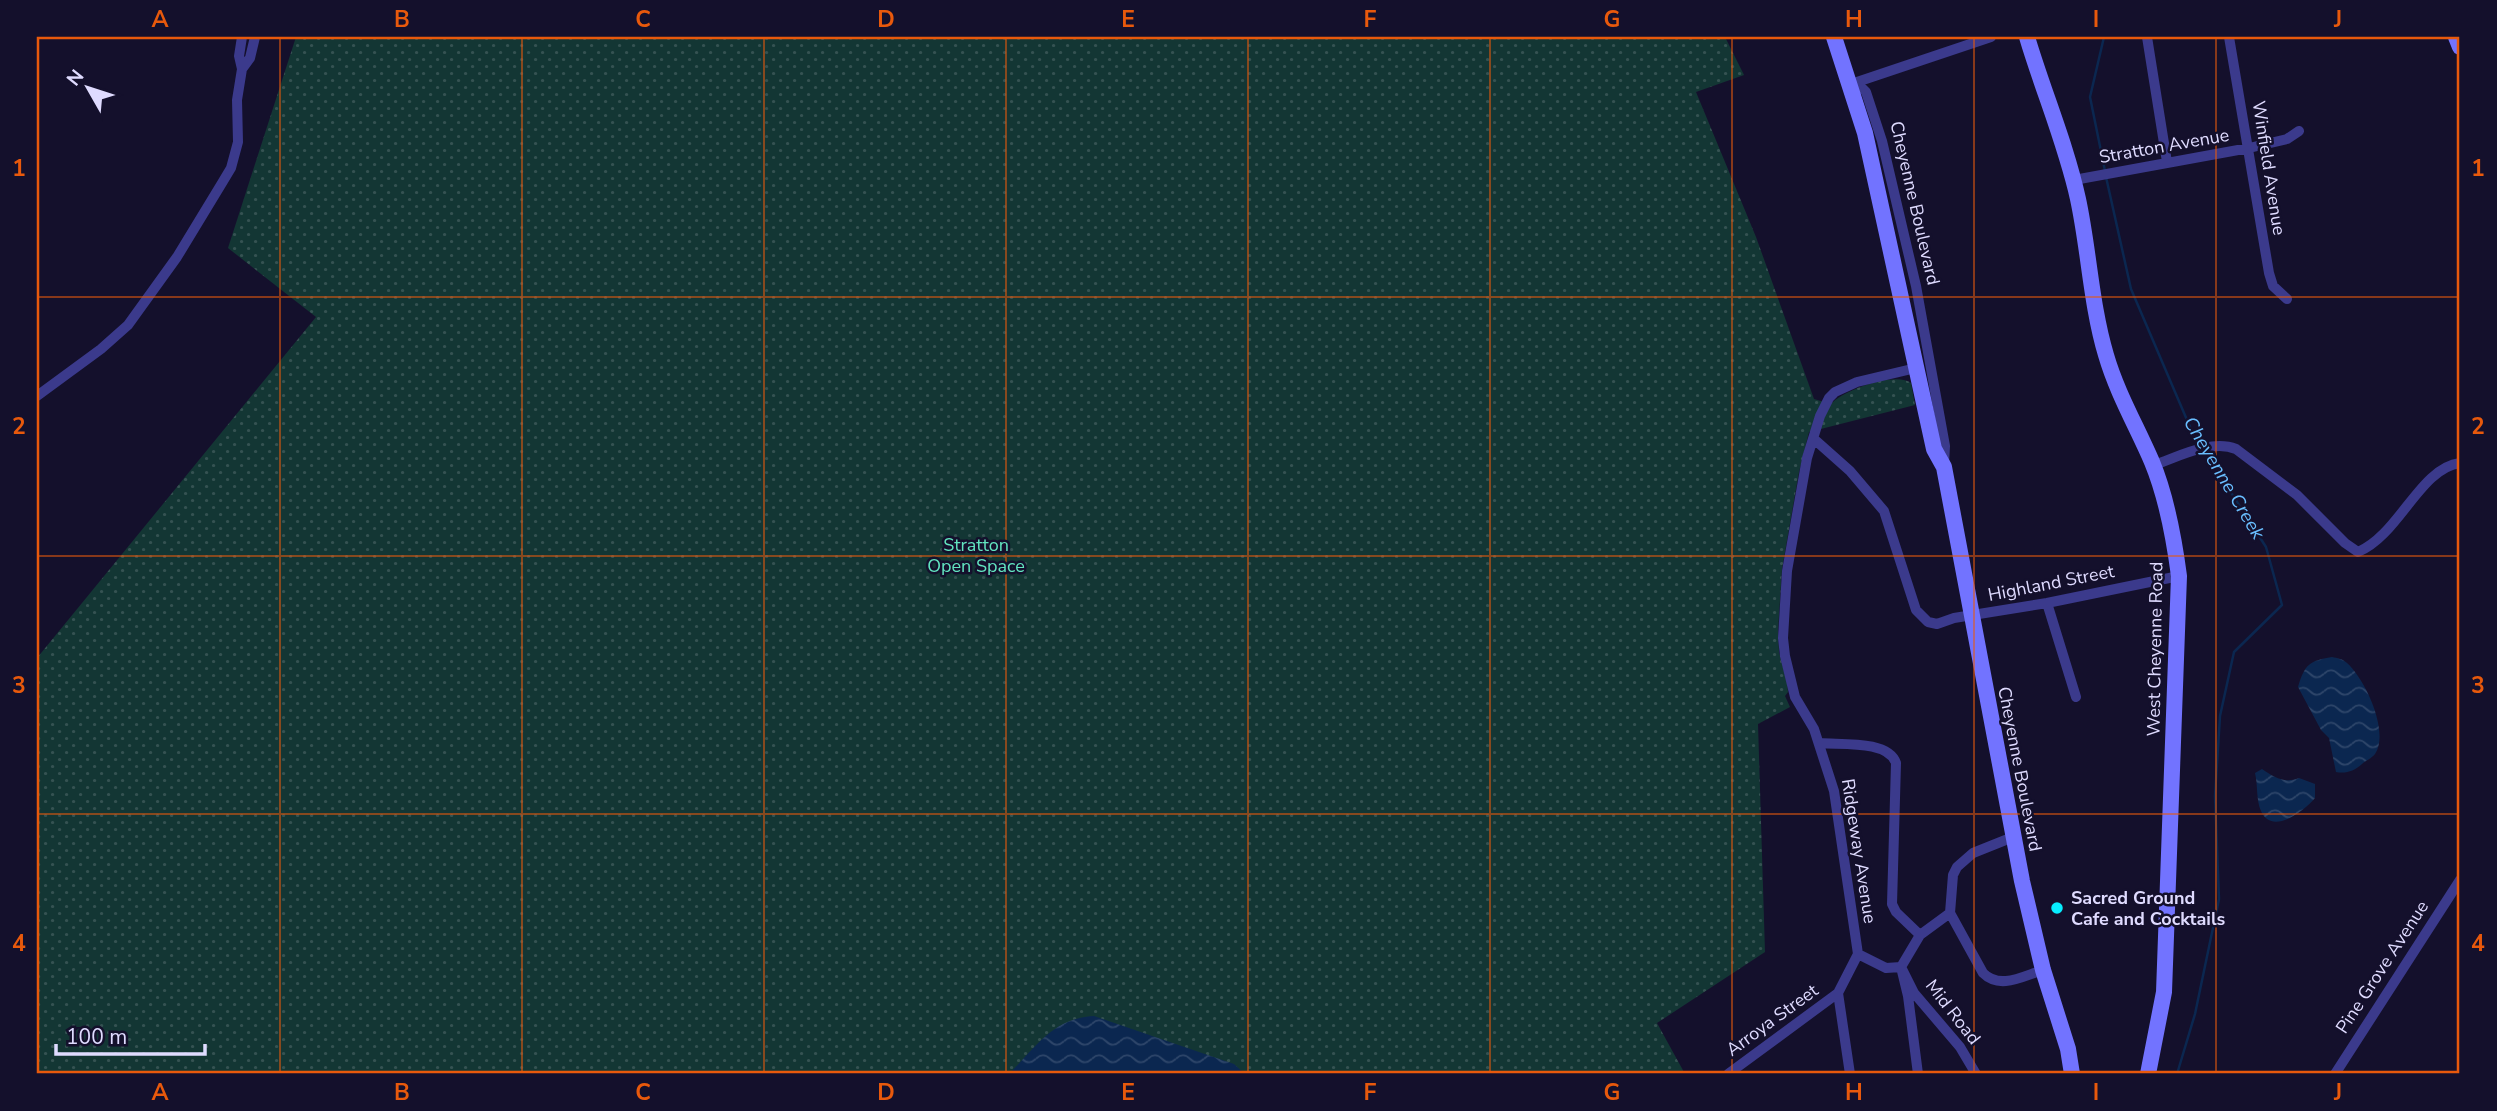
<svg xmlns="http://www.w3.org/2000/svg" width="2497" height="1111" viewBox="0 0 2497 1111" font-family="'Nunito Sans',sans-serif">
  <style>
    .green { fill: url(#green-dots) }
    .water { fill: url(#water-waves) }
    .lines { fill: none; stroke-linecap: round; stroke-linejoin: round }
    .stream { stroke: #0b2750; stroke-width: 2.5 }
    .street { stroke: #3b3a8c; stroke-width: 10 }
    .secondary { stroke: #7273ff; stroke-width: 16 }
    .grid { fill: none; stroke: #e8590c; stroke-width: 2; stroke-opacity: 0.55 }
    .poi-dot { fill: #07edff; stroke: #14102c; stroke-width: 2.5 }
    .labels { text-anchor: middle; dominant-baseline: central; stroke-width: 5; stroke-linejoin: round; paint-order: stroke }
    .street-label { font-size: 18px; fill: #dfdbff; stroke: #14102c }
    .park-label { font-size: 18px; fill: #62e5c0; stroke: #14102c }
    .poi-label { font-size: 18px; font-weight: bold; fill: #dfdbff; stroke: #14102c; text-anchor: start }
    .water-label { font-size: 19px; font-style: italic; fill: #69beff; stroke: #14102c }
    .neatline { fill: none; stroke: #e8590c; stroke-width: 2.5 }
    .grid-label { font-size: 23px; text-anchor: middle; font-weight: bold; fill: #e8590c }
  </style>
  <defs>
    <pattern id="green-dots" width="8" height="8" patternUnits="userSpaceOnUse" patternTransform="scale(1.75)"><rect width="8" height="8" fill="#133634"/><path d="M2 2h.1M6 6h.1" fill="none" stroke="#355252" stroke-width="1.8" stroke-linecap="round"/></pattern>
    <pattern id="water-waves" width="16" height="10" patternUnits="userSpaceOnUse" patternTransform="scale(1.75)"><rect width="16" height="10" fill="#0b2750"/><path d="M0 5q4-4 8 0t8 0" fill="none" stroke="#2e466a"/></pattern>
  </defs>
  <rect width="100%" height="100%" fill="#14102c"/>
  <!-- green -->
  <path class="green" d="M296 37H1725L1744 75 1696 92 1756 237 1814 399 1831 404C1843 390 1896 371 1911 383L1915 405 1809 432 1799 472 1782 569 1778 630 1779 652 1787 683 1788 692 1785 696 1790 707 1758 724 1765 952 1657 1023 1685 1074H37V658L316 317 228 248Z"/>
  <!-- water -->
  <path class="water" d="M2332 657C2337 658 2343 659 2347 663 2365 679 2390 732 2375 754 2372 758 2365 761 2362 764 2354 771 2346 774 2336 772L2329 738 2321 730 2298 687C2305 664 2309 661 2332 657Z
    M2262 769C2274 777 2284 784 2299 778L2315 784V798C2304 811 2272 836 2261 811 2256 800 2258 785 2255 773Z
    M1094 1016 1234 1064 1245 1074H1009C1036 1047 1053 1018 1094 1016Z"/>
  <g class="lines">
    <!-- stream -->
    <path class="stream" d="M2104 37 2090 97 2105 171
      M2106 177 2131 289 2190 427 2202 447
      M2177 1074 2195 1014 2219 899 2215 796 2220 716 2234 652 2282 605 2266 547 2205 452"/>
    <!-- street -->
    <path class="street" d="M2147 37 2167 162
      M2229 37 2269 273 2273 286 2287 299
      M242 69 250 58 255 37
      M1850 84 1861 87 1866 92 1882 141 1916 286 1945 446 1944 464
      M1851 84 1991 37
      M2074 180 2249 148 2287 139 2299 131
      M37 396 101 349 128 325 177 257 222 183 231 168 238 142 237 100 242 69 239 56 242 37
      M1814 439 1850 471 1884 511 1916 610 1928 622 1937 624 1954 618 2047 603 2179 576
      M2154 465C2178 457 2211 439 2236 449L2297 495 2345 543 2358 552C2399 535 2420 468 2460 463
      M2047 603 2076 697
      M1820 743C1841 745 1888 740 1896 763L1892 904 1896 912 1920 935
      M2013 837 1973 853 1957 867 1953 875 1950 913 1983 973C2000 990 2023 976 2043 970
      M1950 913 1920 935 1901 967 1914 993 1960 1047 1976 1074
      M1858 954 1886 968 1901 967 1908 996 1918 1074
      M1728 1074 1838 993
      M1850 1074 1838 993 1858 954 1834 791 1814 729 1795 697 1785 656 1783 638 1787 571 1807 458 1820 416 1829 398 1835 392 1857 382 1916 368
      M2335 1074 2460 880"/>
    <!-- secondary -->
    <path class="secondary" d="M1834 37 1865 133 1934 449 1944 467 2022 881 2043 970 2068 1049 2072 1074
      M2027 37C2043 91 2066 144 2078 199 2089 250 2091 305 2106 355 2117 393 2137 427 2152 462 2167 498 2174 538 2179 576L2164 992 2148 1074
      M2456 37 2460 47"/>
  </g>
  <!-- grid -->
  <path class="grid" d="M280 37V1074M522 37V1074M764 37V1074M1006 37V1074M1248 37V1074M1490 37V1074M1732 37V1074M1974 37V1074M2216 37V1074M37 297H2460M37 556H2460M37 814H2460"/>
  <!-- markers -->
  <circle class="poi-dot" cx="2057" cy="908" r="7"/>
  <g class="labels">
    <!-- street labels -->
    <g class="street-label">
      <text transform="translate(2164 146) rotate(-10)">Stratton Avenue</text>
      <text transform="translate(2269 168) rotate(81)">Winfield Avenue</text>
      <text transform="translate(1915 203) rotate(77)">Cheyenne Boulevard</text>
      <text transform="translate(2051 583) rotate(-11)">Highland Street</text>
      <text transform="translate(2155 649) rotate(-89)">West Cheyenne Road</text>
      <text transform="translate(2020 769) rotate(79)">Cheyenne Boulevard</text>
      <text transform="translate(1859 851) rotate(81)">Ridgeway Avenue</text>
      <text transform="translate(2382 967) rotate(-57)">Pine Grove Avenue</text>
      <text transform="translate(1953 1012) rotate(52)">Mid Road</text>
      <text transform="translate(1772 1020) rotate(-36)">Arroya Street</text>
    </g>
    <!-- park labels -->
    <g class="park-label">
      <text x="976" y="545">Stratton<tspan x="976" dy="21">Open Space</tspan></text>
    </g>
    <!-- poi labels -->
    <g class="poi-label">
      <text x="2071" y="898">Sacred Ground<tspan x="2071" dy="21">Cafe and Cocktails</tspan></text>
    </g>
    <!-- water labels -->
    <g class="water-label">
      <text transform="translate(2224 478) rotate(59)">Cheyenne Creek</text>
    </g>
  </g>
  <!-- border -->
  <rect width="2497" height="1111" fill="none" stroke="#14102c" stroke-width="77"/>
  <!-- north arrow -->
  <g transform="translate(88 88) rotate(309)" stroke="#14102c" stroke-width="5" paint-order="stroke">
  <path d="M0-5L12 26L0 18L-12 26Z" fill="#dfdbff"/>
  <text y="-10" font-size="19" font-weight="bold" text-anchor="middle" fill="#dfdbff">N</text>
  </g>
  <!-- scale -->
  <path d="M56 1044v10h149v-10" fill="none" stroke="#dfdbff" stroke-width="3.5"/>
  <text x="66" y="1044" font-size="21" fill="#dfdbff" stroke="#14102c" stroke-width="5" paint-order="stroke">100 m</text>
  <rect x="38" y="38" width="2420" height="1034" class="neatline"/>
  <g class="grid-label">
    <text x="160" y="27">A</text>
    <text x="402" y="27">B</text>
    <text x="643" y="27">C</text>
    <text x="886" y="27">D</text>
    <text x="1128" y="27">E</text>
    <text x="1370" y="27">F</text>
    <text x="1612" y="27">G</text>
    <text x="1854" y="27">H</text>
    <text x="2096" y="27">I</text>
    <text x="2338" y="27">J</text>
    <text x="19" y="176">1</text>
    <text x="2478" y="176">1</text>
    <text x="19" y="434">2</text>
    <text x="2478" y="434">2</text>
    <text x="19" y="693">3</text>
    <text x="2478" y="693">3</text>
    <text x="19" y="951">4</text>
    <text x="2478" y="951">4</text>
    <text x="160" y="1100">A</text>
    <text x="402" y="1100">B</text>
    <text x="643" y="1100">C</text>
    <text x="886" y="1100">D</text>
    <text x="1128" y="1100">E</text>
    <text x="1370" y="1100">F</text>
    <text x="1612" y="1100">G</text>
    <text x="1854" y="1100">H</text>
    <text x="2096" y="1100">I</text>
    <text x="2338" y="1100">J</text>
  </g>
</svg>
